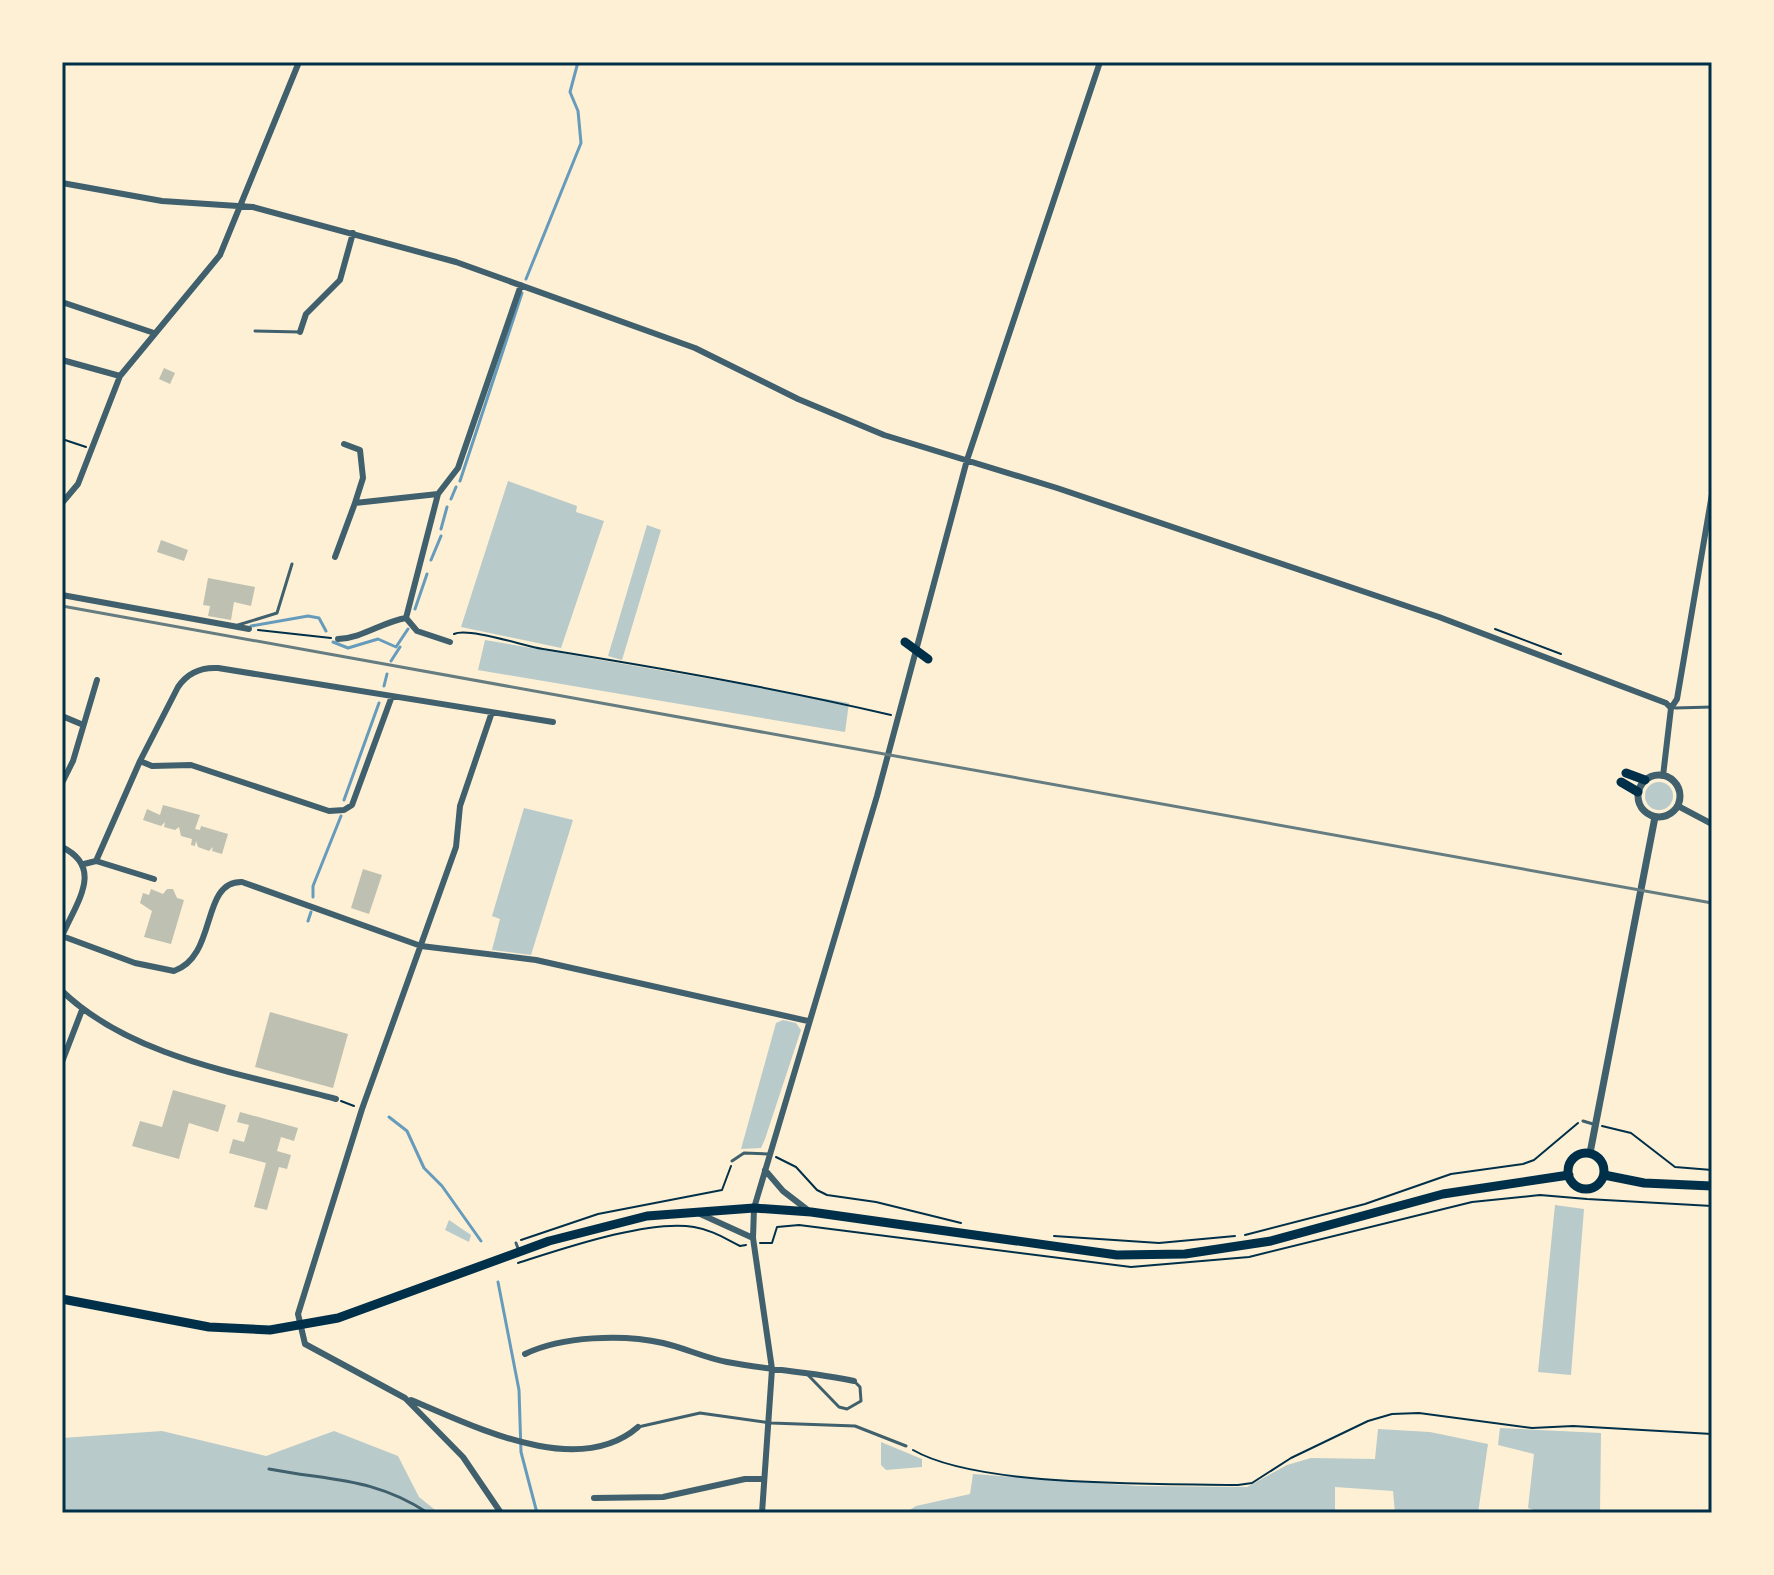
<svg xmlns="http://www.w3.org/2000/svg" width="1774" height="1575" viewBox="0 0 1774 1575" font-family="'PT Sans Narrow',sans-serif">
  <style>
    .green { fill: #b9caca }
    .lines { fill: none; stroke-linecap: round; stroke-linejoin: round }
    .stream { stroke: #669bbc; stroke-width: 3 }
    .building { fill: #bec0b2 }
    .path { stroke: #003049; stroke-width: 2 }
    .service { stroke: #3f606c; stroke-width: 3 }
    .minor { stroke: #3f606c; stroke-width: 6 }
    .tertiary { stroke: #3f606c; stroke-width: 7 }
    .primary { stroke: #003049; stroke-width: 9 }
    .rail { stroke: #657d81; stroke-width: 3 }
    .neatline { fill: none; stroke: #003049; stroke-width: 3 }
  </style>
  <rect width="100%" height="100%" fill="#fdf0d5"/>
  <!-- green -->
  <path class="green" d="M508 481 577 506 576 512 604 521 561 648 461 627Z
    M647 525 661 530 622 660 608 656Z
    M485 640 849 703 845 732 478 670Z
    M1645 796a14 14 0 1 1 28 0a14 14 0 1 1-28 0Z
    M524 808 573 820 531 955 492 950 500 919 492 916Z
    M783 1020 796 1023 801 1030 765 1139 761 1148 741 1149 776 1023Z
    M1555 1205 1584 1209 1571 1375 1538 1372Z
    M449 1220 471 1235 469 1242 445 1230Z
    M1500 1428 1601 1433 1600 1513H1544L1528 1508 1534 1454 1498 1445Z
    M1378 1429 1430 1432 1488 1444 1478 1513H1395L1393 1491 1335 1487V1513H905L916 1506 970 1494 973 1474 1138 1486 1247 1487 1287 1465 1311 1458 1375 1459Z
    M162 1431 266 1456 334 1431 398 1456 419 1497 439 1513H62V1438Z
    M881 1442 922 1459V1467L886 1470 881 1465Z"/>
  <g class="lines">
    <!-- stream -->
    <path class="stream" d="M526 279 581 143 578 111 570 92 578 62
      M460 481 522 293
      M451 499 456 487
      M441 529 447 507
      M431 560 441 536
      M415 609 427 574
      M251 626 308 616 319 618 326 631
      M333 642 348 648 378 639 396 647 408 629
      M391 661 400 647
      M384 686 387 674
      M344 800 379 703
      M313 897V886L341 816
      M308 921 311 912
      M389 1117 407 1131 424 1168 442 1186 481 1241
      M498 1282 519 1390 521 1452 537 1513"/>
  </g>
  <!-- building -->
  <path class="building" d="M164 368 175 373 170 384 159 379Z
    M161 540 188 550 184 561 157 552Z
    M208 578 255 587 251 606 234 602 231 620 208 616 210 606 203 605Z
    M163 805 200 815 195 829 200 830 201 826 228 834 222 854 212 851 213 847 209 851 198 847 196 841 195 846 191 845 192 839 181 836 179 827 175 830 164 827 165 822 161 826 143 820 147 809 160 815Z
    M363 869 382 875 369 914 351 908Z
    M151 889 163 894 167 889H173L177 898 184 900 171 944 144 937 152 911 140 903 143 893 149 895Z
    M270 1012 348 1034 333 1088 255 1067Z
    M173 1090 226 1105 218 1132 189 1123 179 1159 132 1146 140 1121 162 1127Z
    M240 1112 298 1128 294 1141 281 1137 277 1151 291 1155 287 1169 279 1167 267 1210 254 1207 266 1163 229 1153 233 1139 244 1142 249 1125 237 1122Z"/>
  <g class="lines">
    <!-- path -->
    <path class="path" d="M62 439 86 447
      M1495 629 1561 654
      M258 630 331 638
      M454 634C468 627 524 646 543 649 660 668 776 688 891 715
      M341 1101 354 1106
      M1602 1126 1631 1133 1675 1167 1712 1170
      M776 1157 796 1167 817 1190 827 1195 876 1202 961 1223
      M1245 1235 1365 1204 1451 1174 1523 1164 1534 1160 1578 1123
      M1054 1236 1159 1243 1235 1236
      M521 1240 598 1214 722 1190 731 1166
      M760 1243H772L777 1227 799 1225 1131 1267 1249 1257 1472 1202 1540 1195 1587 1199 1712 1206
      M518 1263C562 1249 649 1219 694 1227 712 1230 724 1238 740 1246L746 1245
      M913 1450C979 1488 1157 1483 1238 1485L1252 1483 1291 1458 1368 1421 1392 1414 1419 1413 1532 1428 1573 1426 1712 1434"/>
    <!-- service -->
    <path class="service" d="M255 331 300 332
      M238 625 277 613 292 564
      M1675 708 1712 707
      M1583 1121 1593 1124
      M732 1161 744 1153 768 1154
      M516 1243 519 1251
      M808 1375 839 1407 847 1409 861 1401 860 1387 854 1381
      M638 1427 700 1413 771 1423 855 1426 906 1446
      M269 1469C330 1481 373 1477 428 1513"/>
    <!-- minor -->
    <path class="minor" d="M62 183 162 201 253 207 456 262 695 348 798 399 884 435 1057 488 1439 617 1666 703 1671 708
      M62 302 154 333
      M300 332 306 314 340 280 353 233
      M62 360 120 376
      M344 444 360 450 363 478 355 503
      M62 503 78 484 120 376 220 255 299 62
      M335 557 355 503 438 494
      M62 595 249 629
      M406 618 438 494 458 468 521 285
      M338 639C363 638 382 622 406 618L417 631 450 642
      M492 712 460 806 456 847 362 1109 298 1314 305 1344 405 1398 463 1457 501 1513
      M62 716 81 724
      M140 761 152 766 191 765 329 811 344 810 352 805 392 696
      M1663 776 1671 708 1677 699 1712 494
      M62 783 73 761 97 680
      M1678 806 1712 824
      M62 847C105 868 76 903 62 936
      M96 861 140 761 178 687C188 672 201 667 218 668L553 722
      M84 864 96 861 154 879
      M62 936 135 963 174 971C218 956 200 881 242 882L421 946 536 960 808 1021
      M62 991C133 1059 245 1074 336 1099
      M62 1062 82 1010
      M765 1170 783 1191 809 1211
      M698 1213 753 1238
      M525 1354C562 1336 623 1334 663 1343 685 1348 705 1358 727 1362 769 1370 812 1372 854 1381
      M411 1400C472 1425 577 1480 638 1427
      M594 1498 663 1497 745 1479H763
      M762 1513 772 1369 753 1238 754 1208 877 796 967 460 1100 62"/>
    <!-- tertiary -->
    <path class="tertiary" d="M1638 796a21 21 0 1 1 42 0a21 21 0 1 1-42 0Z
      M1590 1153 1655 817"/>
    <!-- primary -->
    <path class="primary" d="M905 642 928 659
      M1626 773 1645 780
      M1621 782 1638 792
      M1568 1171a18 18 0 1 1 36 0a18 18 0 1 1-36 0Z
      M1604 1175 1644 1183 1712 1186
      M62 1299 209 1327 270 1330 338 1318 549 1241 647 1216 754 1208 811 1212 1117 1255 1185 1254 1271 1241 1443 1194 1569 1175"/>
    <!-- rail -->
    <path class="rail" d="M62 606 1712 903"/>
  </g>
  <!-- border -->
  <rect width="1774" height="1575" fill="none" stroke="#fdf0d5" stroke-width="128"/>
  <rect x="64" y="64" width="1646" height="1447" class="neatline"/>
</svg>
